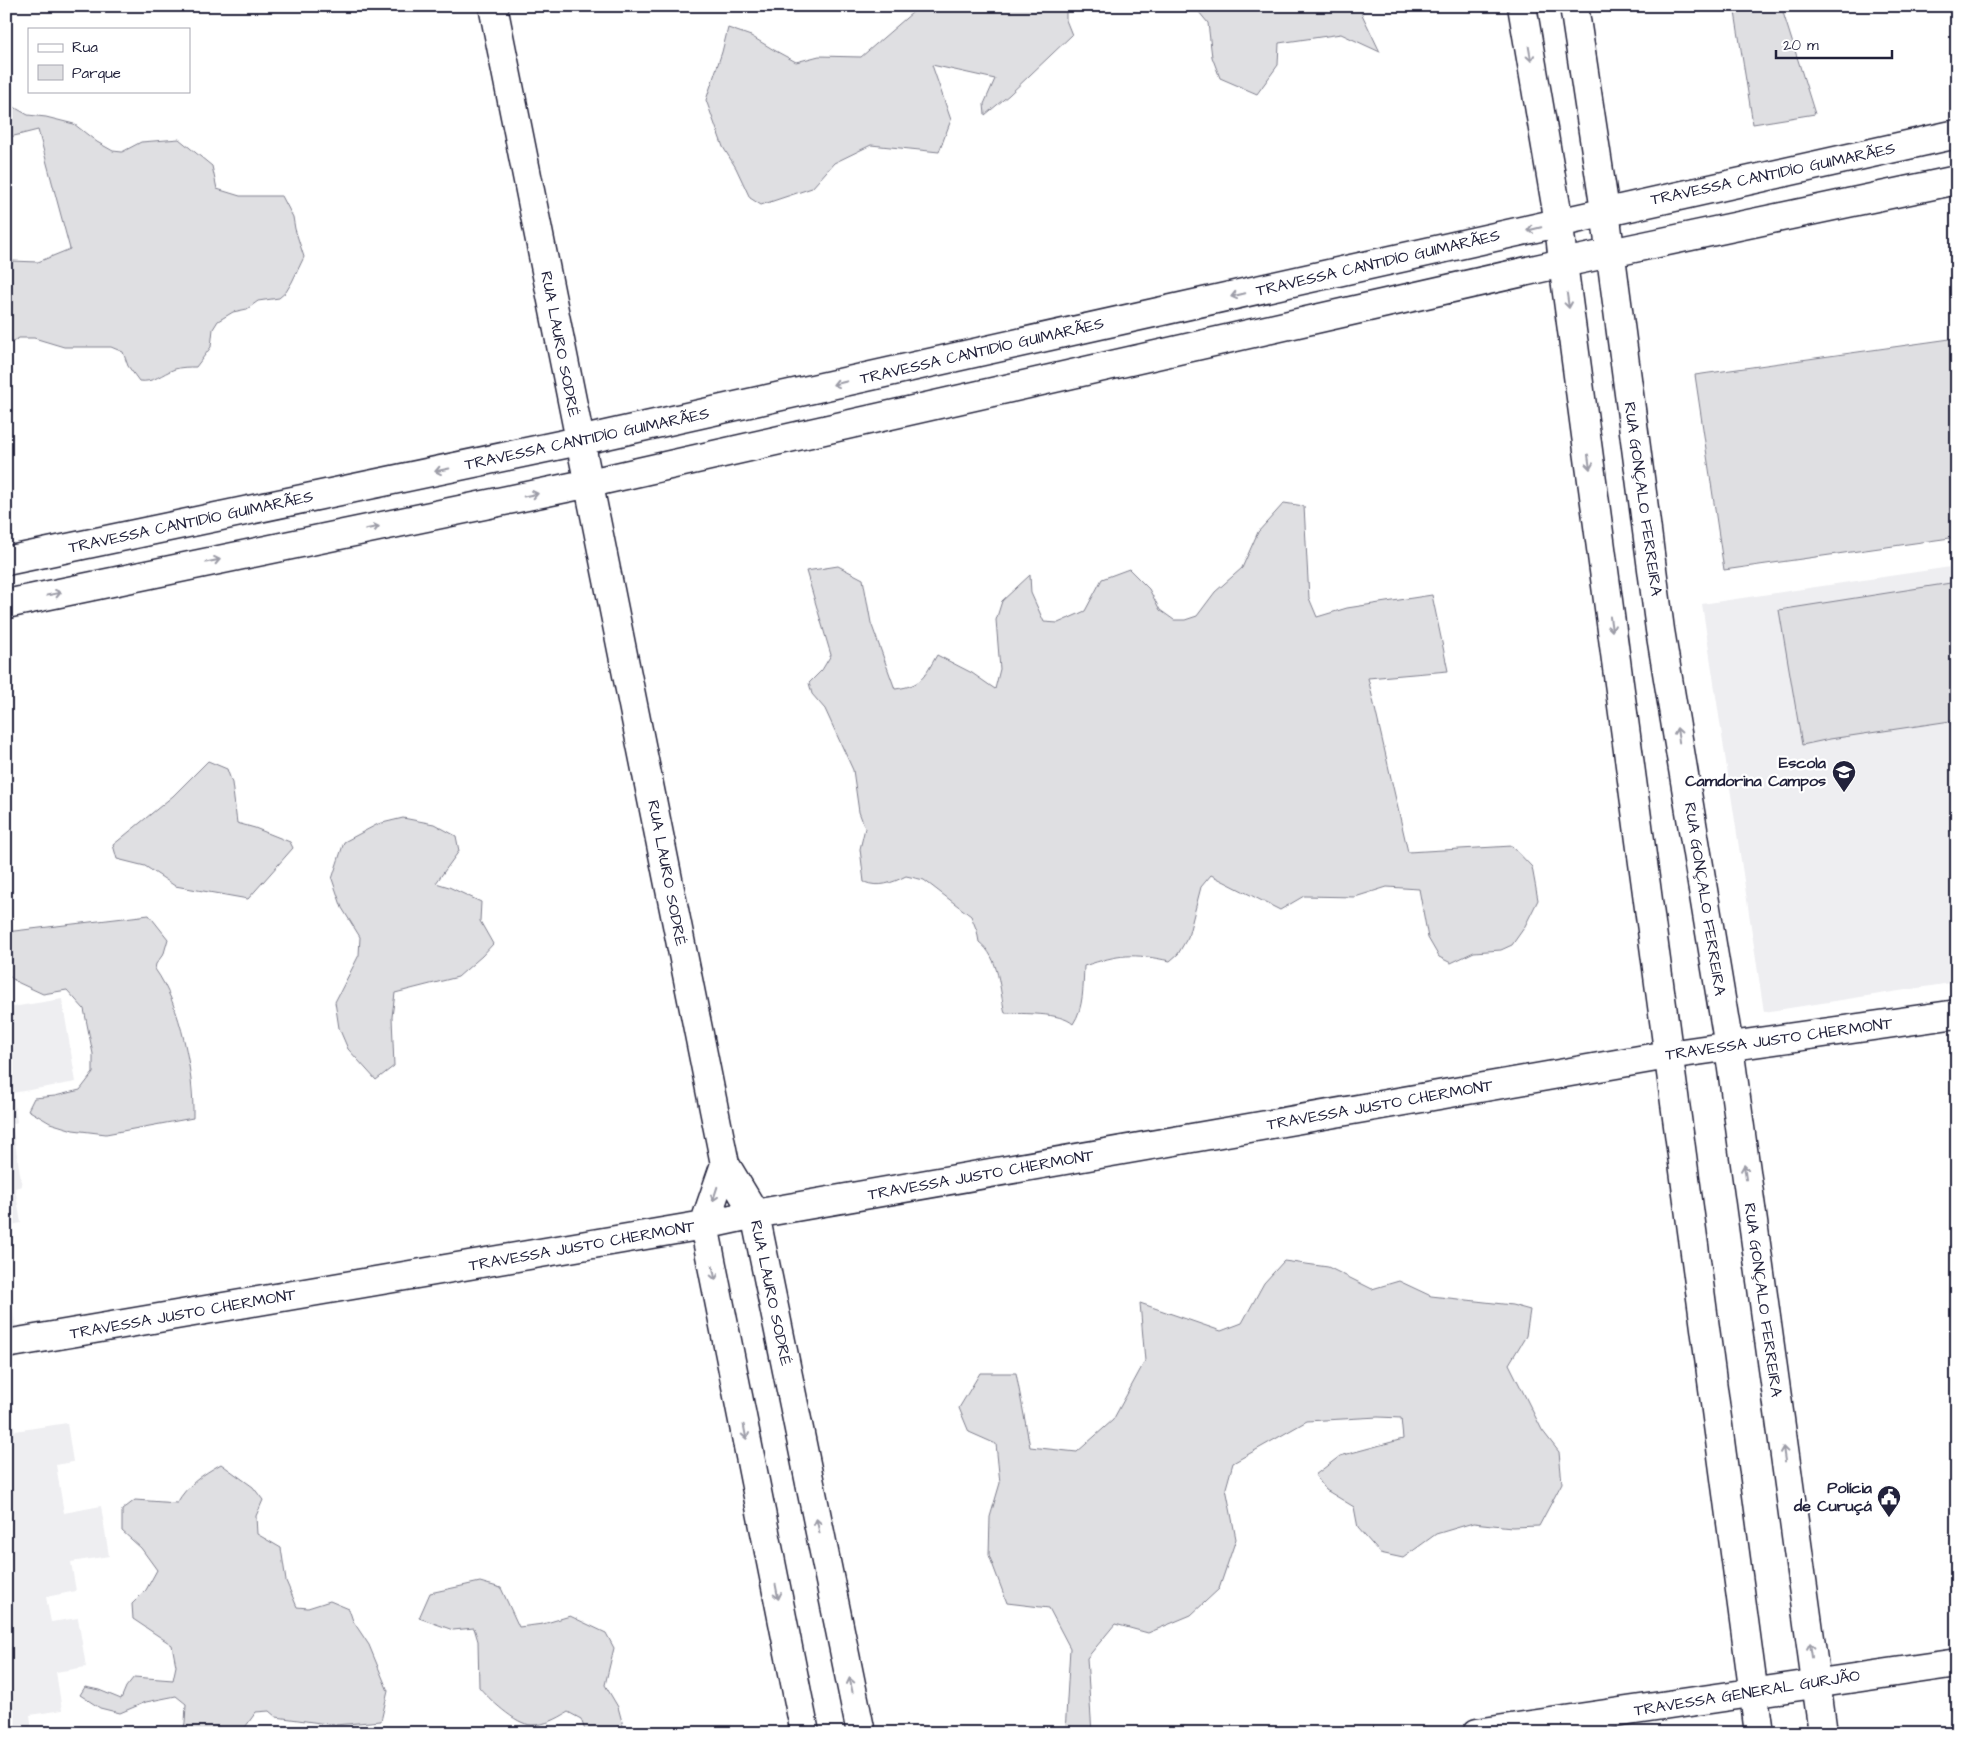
<svg xmlns="http://www.w3.org/2000/svg" width="1963" height="1739" viewBox="0 0 1963 1739" font-family="'Architects Daughter',sans-serif">
  <style>
    .built { fill: #eeeef1 }
    .green { fill: #dfdfe2; stroke: #80808e }
    .lines { fill: none; stroke-linecap: round; stroke-linejoin: round }
    .street-casing { stroke: #22223b; stroke-width: 31 }
    .secondary-casing { stroke: #22223b; stroke-width: 31 }
    .street { stroke: #fff; stroke-width: 28 }
    .secondary { stroke: #fff; stroke-width: 28 }
    .oneway { stroke: #9c9ca7 }
    .labels { text-anchor: middle; dominant-baseline: central; stroke-width: 4.5; stroke-linejoin: round; paint-order: stroke }
    .street-label { font-size: 16px; fill: #22223b; stroke: #fff }
    .poi-label { font-size: 16px; font-weight: bold; fill: #22223b; stroke: #fff; text-anchor: end }
  </style>
  <rect width="100%" height="100%" fill="#fff"/>
  <filter id="ink" filterUnits="userSpaceOnUse"><feTurbulence type="fractalNoise" baseFrequency=".02" numOctaves="2"/><feDisplacementMap in="SourceGraphic" scale="10" xChannelSelector="R" yChannelSelector="G"/><feConvolveMatrix kernelMatrix="1 2 1 2 8 2 1 2 1" color-interpolation-filters="sRGB"/></filter>
  <g filter="url(#ink)">
    <!-- built -->
    <path class="built" d="M1957 566V982L1764 1012 1702 604Z
      M62 999 76 1082 12 1093 17 1122 12 1124 22 1186 15 1188 21 1223 6 1226V1008Z
      M6 1267 18 1342 6 1344Z
      M9 1394 15 1431 67 1423 73 1462 56 1465 64 1513 101 1506 109 1556 71 1562 76 1591 46 1597 51 1622 78 1618 86 1667 56 1672 62 1710 30 1715 32 1733H6V1395Z"/>
    <!-- green -->
    <path class="green" d="M920 6H1066V20L1072 35 1009 95 985 115 984 104 995 79 932 65 951 120 939 152 871 145 834 163 812 188 761 205 750 198 736 168 723 147 706 100 722 52 728 28 751 36 774 50 796 62 819 56 861 57Z
      M1194 6H1358L1380 52 1341 34 1279 43 1278 65 1257 94 1220 78 1212 57 1208 23Z
      M1734 6H1781L1815 114 1753 124Z
      M6 96 12 106 28 115 46 117 74 124 97 142 113 151 122 152 141 142 179 139 212 166 217 189 240 196H282L293 217 295 229 304 257 292 282 286 292 279 298 258 301 247 309 233 312 218 321 213 329 211 347 196 367C189 367 181 367 175 369 161 374 154 383 139 381L128 366 123 352 111 347H64L34 338H19L6 346V304L9 303 7 266 12 261 38 262 70 249 38 130 6 138Z
      M1957 338V537L1724 570 1695 375Z
      M1284 503 1304 506 1309 598 1317 617 1347 608 1432 595 1448 671 1368 678 1408 852 1512 846 1532 867 1538 900 1524 928 1512 945 1501 950 1474 952 1451 963 1439 957 1428 938 1419 889 1387 887 1355 897 1304 896 1280 910 1211 875 1201 887 1188 937 1178 954 1170 961C1132 953 1120 954 1084 966 1083 985 1084 1008 1073 1024 1060 1012 1023 1014 1005 1013 999 989 1000 958 979 942L977 931 971 916 924 880 906 876C892 883 879 888 864 882L860 849 865 828 859 812 853 770 825 709 812 694 809 683 822 670 831 655 806 571 838 566 863 579 871 623 895 689C922 686 924 677 937 655L972 673 995 689 1000 669 996 620 1002 601 1030 575 1031 593 1044 622 1058 623 1085 611 1102 579 1129 569 1149 589 1160 610 1174 620H1185L1197 616 1215 592 1242 568 1258 532Z
      M1957 582V720L1830 739 1802 745 1779 610Z
      M208 761 227 769 232 783 237 823 255 828 290 842 293 848 248 899 175 886 145 866 117 859 113 845 173 796Z
      M403 818 434 824 456 836 459 851 436 883 449 887 481 902 480 921 493 944 482 956 458 977 395 993 392 1017 394 1066 376 1080 348 1049 339 1028 335 1002 359 955 360 937 342 908 332 879 344 842 378 824Z
      M149 915 168 939 164 953 156 964 155 969C181 1005 194 1074 193 1118L106 1134 73 1130 50 1123 28 1110 34 1098 55 1096 80 1090 93 1073V1054L84 1009 67 990 43 994 17 982 6 974V932Z
      M1284 1261 1328 1267 1372 1289 1399 1281 1431 1296 1512 1305 1530 1310 1526 1336 1509 1364 1542 1430 1559 1452 1562 1483 1539 1526 1512 1527 1473 1523 1436 1534 1403 1558 1380 1553 1358 1528 1354 1507 1326 1490 1315 1475 1340 1456 1403 1439 1401 1418 1378 1417 1307 1421 1233 1463 1226 1488 1236 1539 1219 1589 1191 1615 1148 1633 1115 1624 1087 1658 1092 1733H1065L1070 1648 1049 1608 1007 1603 989 1555 990 1517 1000 1483 996 1444 969 1432 959 1408 980 1373H1016L1030 1447 1077 1452 1113 1420 1145 1361 1140 1303 1221 1331 1242 1323 1264 1283Z
      M221 1464 253 1487 263 1500 256 1516 257 1534 281 1548 286 1581 297 1607 308 1608 330 1601 349 1609 353 1621 369 1645 388 1691 381 1721 335 1725 276 1717 269 1711 256 1712 241 1733H182L185 1723 186 1704 176 1696 146 1702 120 1713 100 1708 80 1695 85 1687 99 1690 121 1699 126 1687 134 1677 173 1680 176 1666 172 1645 133 1619 132 1604 146 1590 157 1570 141 1548 122 1531V1510L135 1500 177 1503C188 1484 202 1475 221 1464Z
      M480 1582 501 1588 519 1627 543 1624 570 1616 606 1633 614 1648 605 1685 618 1707 625 1733H586L581 1719 568 1712C557 1719 545 1725 532 1725 516 1725 488 1698 479 1687L478 1641 474 1628 453 1630 419 1618 430 1593Z"/>
    <g class="lines">
      <!-- street casing -->
      <g class="street-casing">
        <path id="street" d="M493 6 725 1164 755 1214 861 1733
          M6 561 579 441 1957 134
          M6 604 590 483 1563 263 1957 180
          M725 1164 704 1225 805 1733
          M6 1344 704 1225 755 1214 1668 1055 1957 1014
          M1477 1733 1957 1663"/>
      </g>
      <!-- secondary casing -->
      <g class="secondary-casing">
        <path id="secondary" d="M1522 6 1559 223 1563 263 1759 1733
          M1574 6 1605 211 1660 630 1729 1047 1823 1733"/>
      </g>
      <!-- street -->
      <use href="#street" class="street"/>
      <!-- secondary -->
      <use href="#secondary" class="secondary"/>
    </g>
    <!-- one-way arrows -->
    <defs><path id="oneway-shaft" d="M-6 0H5M1.5-3L5.5 0L1.5 3" fill="none" stroke-width="1.6" stroke-linecap="round" stroke-linejoin="round" transform="scale(1.25)"/></defs>
    <g class="oneway">
      <use href="#oneway-shaft" transform="translate(1530 54) rotate(80)"/>
      <use href="#oneway-shaft" transform="translate(1534 229) rotate(167)"/>
      <use href="#oneway-shaft" transform="translate(1238 295) rotate(167)"/>
      <use href="#oneway-shaft" transform="translate(1568 301) rotate(82)"/>
      <use href="#oneway-shaft" transform="translate(840 383) rotate(167)"/>
      <use href="#oneway-shaft" transform="translate(1589 462) rotate(82)"/>
      <use href="#oneway-shaft" transform="translate(442 470) rotate(168)"/>
      <use href="#oneway-shaft" transform="translate(531 495) rotate(-12)"/>
      <use href="#oneway-shaft" transform="translate(372 528) rotate(-12)"/>
      <use href="#oneway-shaft" transform="translate(213 561) rotate(-12)"/>
      <use href="#oneway-shaft" transform="translate(54 594) rotate(-12)"/>
      <use href="#oneway-shaft" transform="translate(1611 624) rotate(82)"/>
      <use href="#oneway-shaft" transform="translate(1678 735) rotate(-99)"/>
      <use href="#oneway-shaft" transform="translate(1745 1172) rotate(-98)"/>
      <use href="#oneway-shaft" transform="translate(715 1194) rotate(108)"/>
      <use href="#oneway-shaft" transform="translate(714 1273) rotate(79)"/>
      <use href="#oneway-shaft" transform="translate(745 1432) rotate(79)"/>
      <use href="#oneway-shaft" transform="translate(1784 1454) rotate(-98)"/>
      <use href="#oneway-shaft" transform="translate(818 1526) rotate(-102)"/>
      <use href="#oneway-shaft" transform="translate(777 1592) rotate(79)"/>
      <use href="#oneway-shaft" transform="translate(1811 1650) rotate(-98)"/>
      <use href="#oneway-shaft" transform="translate(851 1685) rotate(-102)"/>
    </g>
  </g>
  <!-- icons -->
  <defs>
    <g id="school-pin" transform="scale(1.25)"><path d="M0 17L-7.5 6A9.5 9.5 0 1 1 7.5 6Z" fill="#22223b" stroke="#fff"/><path d="M0-5L7-2L0 1L-7-2ZM-4 1L0 2.5L4 1V4Q0 6-4 4Z" fill="#fff"/></g>
    <g id="civic-pin" transform="scale(1.25)"><path d="M0 17L-7.5 6A9.5 9.5 0 1 1 7.5 6Z" fill="#22223b" stroke="#fff"/><path d="M-.6-6.5H3V-4.5H.6V-3L4-1V1h2V6H-6V1h2V-1L-.6-3ZM-1.2 2.5V6h2.4V2.5Z" fill="#fff"/></g>
  </defs>
  <g fill-rule="evenodd">
    <use href="#school-pin" x="1844" y="772"/>
    <use href="#civic-pin" x="1889" y="1497"/>
  </g>
  <g class="labels">
    <!-- street labels -->
    <g class="street-label">
      <text transform="translate(1773 174) rotate(-12)">TRAVESSA CANTIDÍO GUIMARÃES</text>
      <text transform="translate(1378 263) rotate(-13)">TRAVESSA CANTIDÍO GUIMARÃES</text>
      <text transform="translate(560 344) rotate(79)">RUA LAURO SODRÉ</text>
      <text transform="translate(982 351) rotate(-13)">TRAVESSA CANTIDÍO GUIMARÃES</text>
      <text transform="translate(587 439) rotate(-12)">TRAVESSA CANTIDÍO GUIMARÃES</text>
      <text transform="translate(1643 499) rotate(82)">RUA GONÇALO FERREIRA</text>
      <text transform="translate(191 522) rotate(-12)">TRAVESSA CANTIDÍO GUIMARÃES</text>
      <text transform="translate(667 873) rotate(79)">RUA LAURO SODRÉ</text>
      <text transform="translate(1705 899) rotate(81)">RUA GONÇALO FERREIRA</text>
      <text transform="translate(1779 1039) rotate(-8)">TRAVESSA JUSTO CHERMONT</text>
      <text transform="translate(1380 1105) rotate(-10)">TRAVESSA JUSTO CHERMONT</text>
      <text transform="translate(981 1175) rotate(-10)">TRAVESSA JUSTO CHERMONT</text>
      <text transform="translate(582 1246) rotate(-10)">TRAVESSA JUSTO CHERMONT</text>
      <text transform="translate(771 1293) rotate(78)">RUA LAURO SODRÉ</text>
      <text transform="translate(1763 1300) rotate(82)">RUA GONÇALO FERREIRA</text>
      <text transform="translate(183 1314) rotate(-10)">TRAVESSA JUSTO CHERMONT</text>
      <text transform="translate(1747 1693) rotate(-9)">TRAVESSA GENERAL GURJÃO</text>
    </g>
    <!-- poi labels -->
    <g class="poi-label">
      <text x="1826" y="763">Escola<tspan x="1826" dy="18">Camdorina Campos</tspan></text>
      <text x="1872" y="1488">Polícia<tspan x="1872" dy="18">de Curuçá</tspan></text>
    </g>
  </g>
  <!-- margin -->
  <rect width="1963" height="1739" fill="none" stroke="#fff" stroke-width="25"/>
  <rect x="12" y="12" width="1938" height="1714" fill="none" stroke="#22223b" stroke-width="2" filter="url(#ink)"/>
  <!-- legend -->
  <rect x="28" y="28" width="162" height="65" fill="#ffffff" stroke="#a7a7b1"/>
  <rect x="38" y="44" width="25" height="8" fill="#ffffff" stroke="#a7a7b1"/>
  <text x="72" y="52" font-size="15" fill="#22223b">Rua</text>
  <rect x="38" y="65" width="25" height="15" fill="#dfdfe2" stroke="#a7a7b1"/>
  <text x="72" y="78" font-size="15" fill="#22223b">Parque</text>
  <!-- scale -->
  <path d="M1776 50v8h116v-8" fill="none" stroke="#22223b" stroke-width="2.5"/>
  <text x="1783" y="50" font-size="15" fill="#22223b" stroke="#ffffff" stroke-width="4" paint-order="stroke">20 m</text>
</svg>
